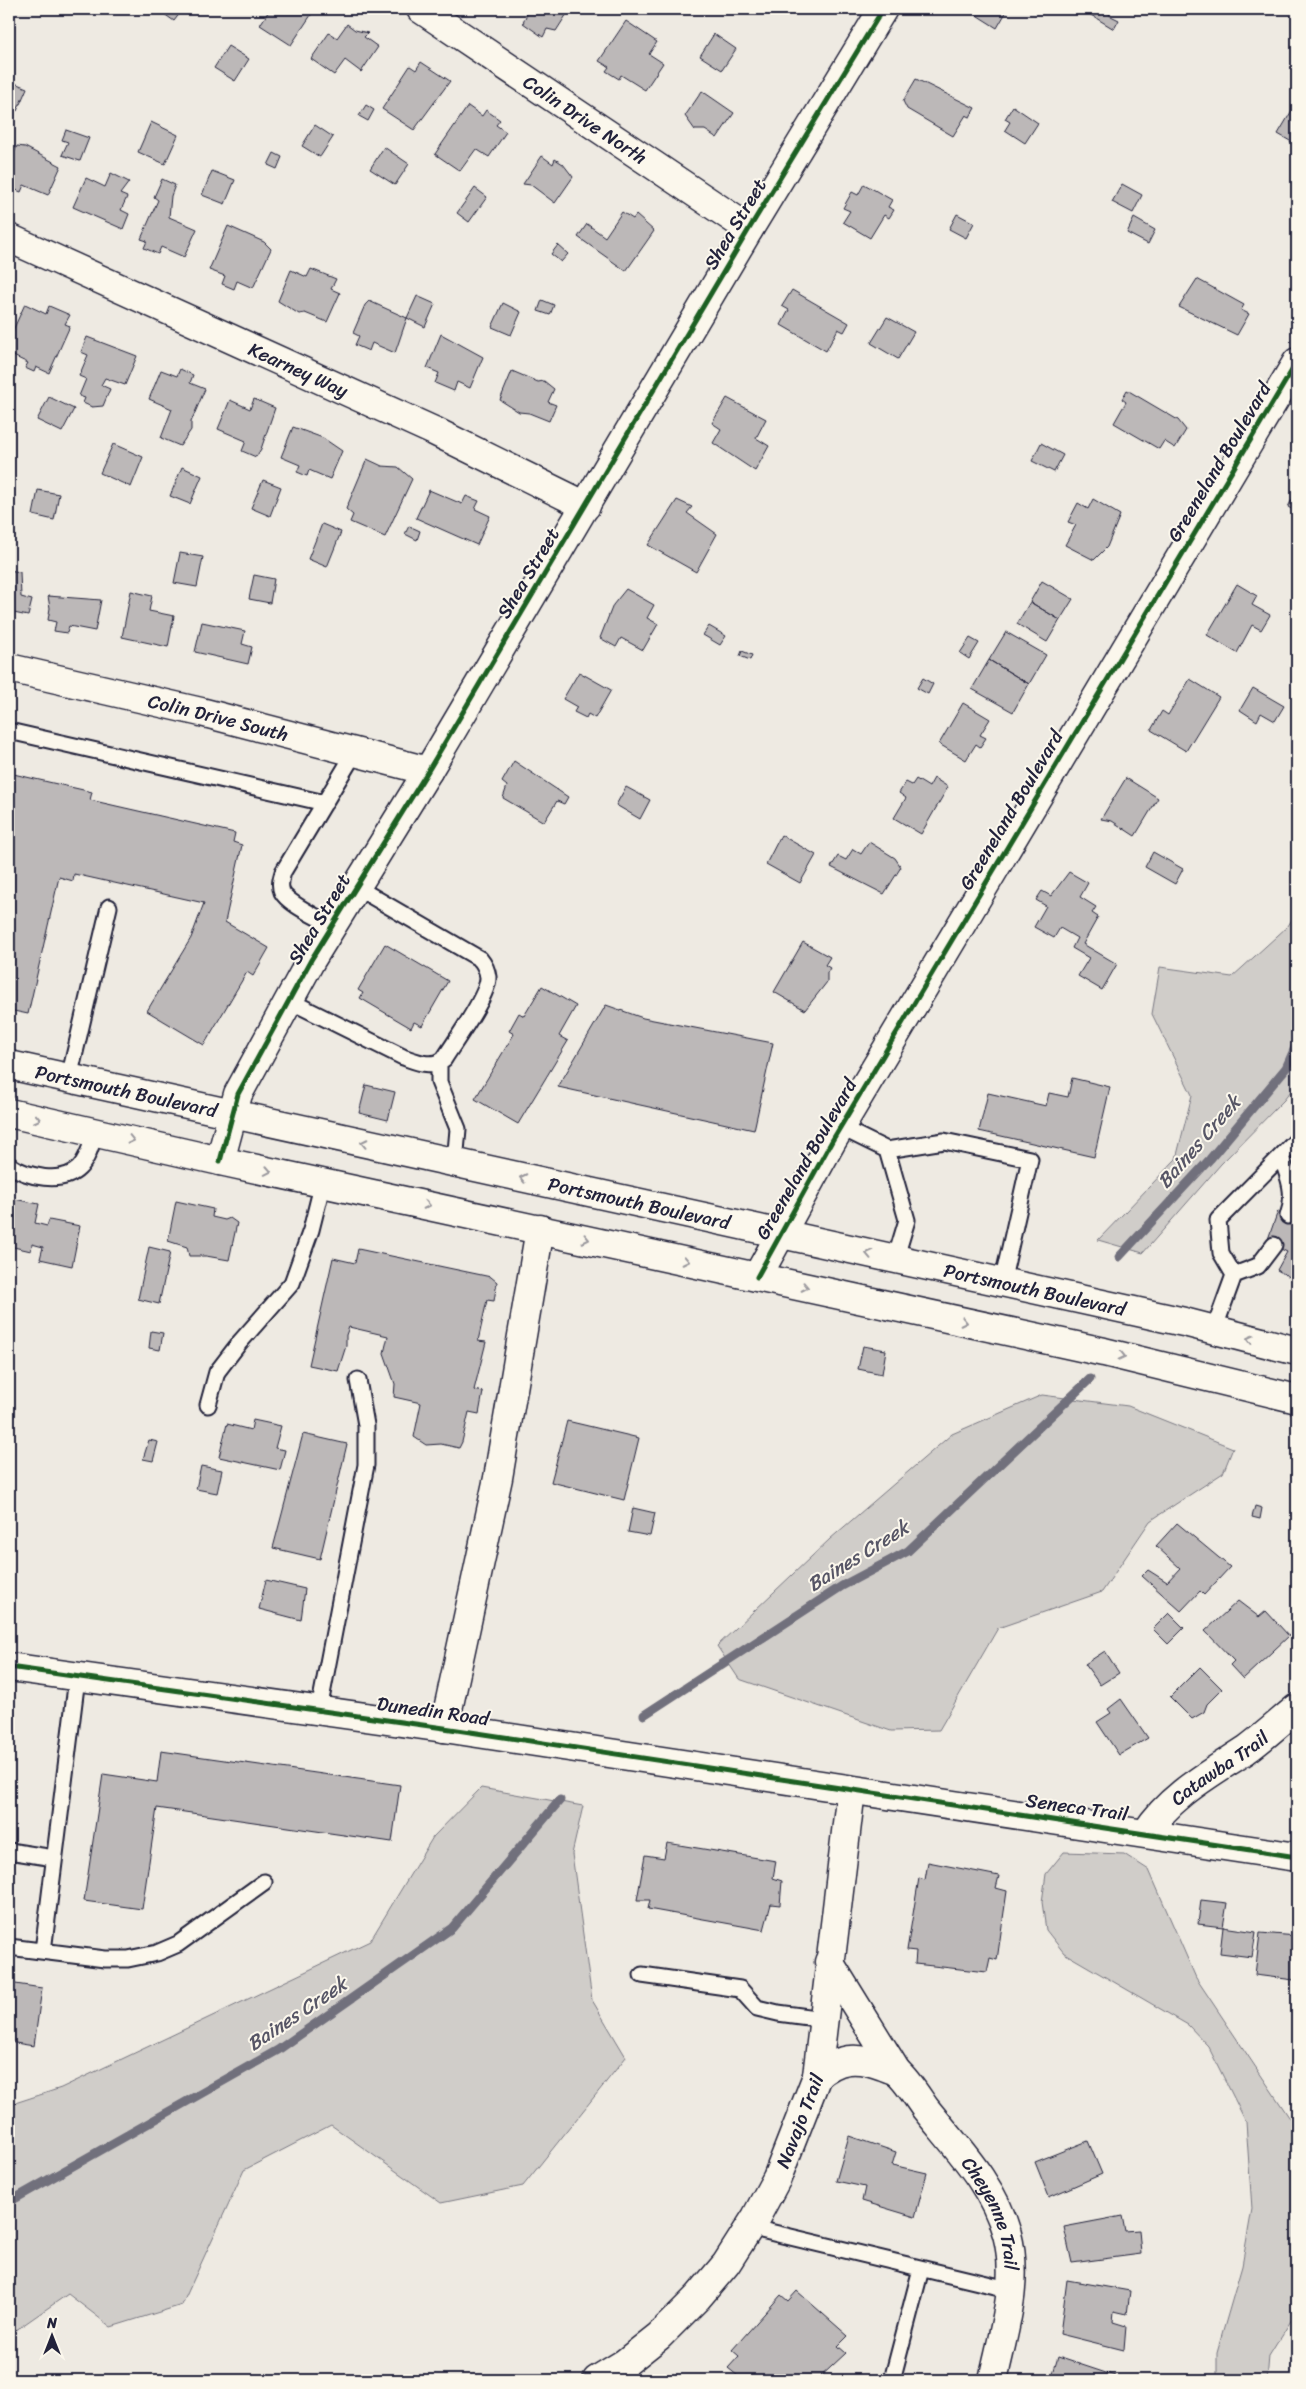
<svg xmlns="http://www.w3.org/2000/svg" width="1306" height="2389" viewBox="0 0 1306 2389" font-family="Sriracha,sans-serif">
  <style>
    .green { fill: #d0cdc9; stroke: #797882 }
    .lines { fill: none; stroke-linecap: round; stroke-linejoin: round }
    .stream { stroke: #716f7c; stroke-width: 9 }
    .building { fill: #bcb8b8; stroke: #22223b }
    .service-casing { stroke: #22223b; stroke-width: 19 }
    .minor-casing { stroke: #22223b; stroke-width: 31 }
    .primary-casing { stroke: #22223b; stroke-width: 31 }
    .service { stroke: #fbf7ec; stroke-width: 15 }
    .minor { stroke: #fbf7ec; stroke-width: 28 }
    .primary { stroke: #fbf7ec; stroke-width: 28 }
    .cycleway-casing { stroke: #fbf7ec; stroke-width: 8 }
    .cycleway { stroke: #1b5e20; stroke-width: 5 }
    .oneway { stroke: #99979c }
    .labels { text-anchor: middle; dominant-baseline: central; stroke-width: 4; stroke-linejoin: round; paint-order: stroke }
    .street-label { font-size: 19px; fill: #22223b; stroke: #fbf7ec }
    .water-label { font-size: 20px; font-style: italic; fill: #575666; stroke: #fbf7ec }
  </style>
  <rect width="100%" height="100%" fill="#eeeae2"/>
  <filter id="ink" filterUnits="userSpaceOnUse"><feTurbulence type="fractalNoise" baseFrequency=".02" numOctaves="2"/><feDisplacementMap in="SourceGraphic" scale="10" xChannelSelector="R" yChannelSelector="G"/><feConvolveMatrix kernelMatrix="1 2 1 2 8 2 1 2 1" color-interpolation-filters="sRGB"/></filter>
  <g filter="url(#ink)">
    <!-- green -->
    <path class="green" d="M1297 911V1083L1284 1100 1221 1164 1143 1253 1098 1240 1176 1159 1192 1095 1152 1014 1160 967 1232 977 1288 926Z
      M1042 1395 1128 1406 1233 1448 1223 1473 1150 1521 1102 1592 998 1628 939 1730 891 1731 739 1679 717 1646 830 1539 952 1434Z
      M481 1788 583 1806 572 1854 592 2000 626 2057 523 2186 441 2203 331 2125 244 2170 182 2305 111 2327 68 2294 9 2335V2105L61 2088 370 1941 433 1837Z
      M1064 1852 1124 1854 1149 1870 1196 1978 1297 2129V2311L1269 2356 1267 2380H1217V2352L1242 2266 1252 2209 1246 2122 1208 2046 1188 2025 1064 1953 1046 1930 1042 1902 1046 1874Z"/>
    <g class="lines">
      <!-- stream -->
      <path class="stream" d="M1119 1257 1210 1159 1286 1068 1297 1043
        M644 1715 842 1586 908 1551 1090 1379
        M9 2202 278 2050 452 1928 560 1800"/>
    </g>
    <!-- building -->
    <path class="building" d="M161 9H183L174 21 160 11Z
      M270 9H315L291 45 260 25Z
      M529 9H570L556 31 547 29 543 37 523 23Z
      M967 9H1008L997 28Z
      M1081 9H1112L1109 15 1119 20 1114 29Z
      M626 21 657 42 649 54 663 63 645 90 621 75 619 79 606 71 609 67 599 61Z
      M347 24 355 30 368 33 364 37 378 47 361 72 345 60 334 75 311 59 329 33 337 38Z
      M714 34 736 49 722 70 700 56Z
      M228 46 249 59 235 81 214 68Z
      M421 62 450 81 414 130 382 109 410 66 416 70Z
      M916 79 975 108 970 117 966 115 953 136 907 109 903 101Z
      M12 82 27 88 17 111 9 108V89Z
      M702 91 734 113 717 138 705 130H695L685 116Z
      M1297 102V145L1278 134Z
      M366 105 374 110 368 121 359 116Z
      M468 106 482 116 486 110 500 120 496 125 506 132 489 157 476 149 460 171 435 154Z
      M1013 106 1038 123 1025 143 1005 130 1010 122 1005 119Z
      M151 122 178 135 165 164 138 152Z
      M315 125 333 137 320 157 302 146Z
      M66 130 89 138 80 161 62 155 68 142 62 140Z
      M17 146 25 147 61 166 48 195 24 185 21 192 9 187 12 179 9 178V165Z
      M384 147 409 164 395 185 370 169Z
      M274 153 282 157 277 169 268 165Z
      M542 156 553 164 555 159 563 164 573 177 555 203 531 185 523 184Z
      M212 171 235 180 225 204 202 195Z
      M111 173 129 182 120 194 127 197 121 210 129 214 123 229 73 207 86 178 105 187Z
      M162 179 175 185 171 196 169 217 197 229 184 257 161 247 158 254 144 248 147 241 141 239 158 200 154 197Z
      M864 184 892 200 888 207 894 210 889 218 884 215 870 238 843 222 850 211 843 208 852 192 858 195Z
      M1122 184 1142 195 1133 213 1112 202Z
      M475 188 487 197 469 222 457 213Z
      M622 212 633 219 636 215 654 231 626 271 578 237 587 224 605 237Z
      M957 214 974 223 966 238 949 229Z
      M1134 218 1155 230 1148 244 1127 233Z
      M228 226 264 242 271 249 253 288 237 281 234 289 222 284 225 276 209 270Z
      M558 245 568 254 561 262 551 254Z
      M311 269 336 279 331 289 340 293 327 322 305 313 299 314 278 301 291 270 307 277Z
      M1197 279 1244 305 1241 310 1249 314 1237 335 1179 307Z
      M792 290 849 323 844 332 838 329 826 351 781 325 789 310 782 306Z
      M417 296 435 304 425 327 407 318Z
      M542 300 554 305 550 315 538 311Z
      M369 301 407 318 395 353 372 343 369 351 355 345 359 336 353 333 365 305Z
      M503 303 521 312 511 335 492 327Z
      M25 304 46 314 49 306 70 315 65 324 70 326 49 373 36 367 34 372 25 368 28 363 9 354V339Z
      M887 317 914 332 898 359 871 343Z
      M441 334 483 357 470 388 457 382 454 391 435 383 439 373 427 368Z
      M87 337 137 356 125 385 105 378 101 385 110 389 103 406 92 407 83 403 85 398 79 396 86 379 79 376 88 355 81 352Z
      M180 369 193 375 190 383 205 389 191 422V430L180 446 161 438 172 409 149 399 161 370 177 376Z
      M512 371 538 382 544 381 554 389 548 402 556 405 549 421 529 413 519 412 500 400Z
      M1127 390 1178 420 1186 430 1175 448 1164 441 1159 449 1114 423 1126 402 1122 399Z
      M49 397 74 409 62 432 37 420Z
      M727 398 766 419 756 438 769 446 755 471 713 443 721 429 712 423Z
      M254 399 275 408 261 449 256 457 242 451 246 441 218 429 230 400 250 409Z
      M293 427 323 438 342 451 330 479 309 470 307 476 297 472 300 465 281 457Z
      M1041 443 1063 455 1054 472 1032 461Z
      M113 444 143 457 131 487 100 473Z
      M367 459 382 466 398 467 412 479 385 537 350 522 353 515 346 509Z
      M182 467 202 476 190 504 170 496Z
      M263 480 281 487 270 516 251 508Z
      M38 490 59 494 54 520 33 515Z
      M429 490 462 504 466 496 479 501 475 509 490 516 477 545 416 518Z
      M1297 490V512L1288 507Z
      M1093 499 1120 515 1107 547 1094 560 1065 545 1076 525 1068 522 1078 503 1088 509Z
      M677 500 692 507 687 513 717 534 696 572 648 545Z
      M322 524 341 532 327 567 308 559Z
      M409 526 420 531 417 540 405 534Z
      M180 553 203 557 197 587 174 583Z
      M9 570 20 572 21 597 32 600 28 616 9 612Z
      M254 575 274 579 270 603 249 599Z
      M1042 581 1073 599 1060 620 1030 602Z
      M1237 584 1257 596 1252 605 1270 615 1261 630 1252 625 1237 653 1207 635Z
      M626 589 654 605 647 618 658 624 643 650 621 638 616 647 600 638 613 605Z
      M131 591 152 596 149 611 174 616 168 647 122 637Z
      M48 596 101 600 95 631 69 626 67 633 54 631 56 622 48 620 50 608Z
      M1030 602 1060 620 1047 642 1017 624Z
      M202 622 245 631 242 644 252 647 248 664 195 652Z
      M709 626 726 636 720 645 703 635Z
      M1006 632 1046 655 1029 684 989 660Z
      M970 638 979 643 969 659 960 653Z
      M742 651 752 655 750 660 740 656Z
      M989 660 1029 684 1013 712 972 689Z
      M579 672 611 690 595 718 588 714 586 718 574 712 577 707 563 699Z
      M923 678 933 684 928 694 917 688Z
      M1190 679 1219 697 1186 751 1151 730 1162 711 1168 715Z
      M1253 688 1284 706 1275 721 1261 713 1257 721 1240 710Z
      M963 703 990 719 980 735 986 738 980 747 976 744 966 760 939 744Z
      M514 761 568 797 564 804 557 801 544 822 503 798 507 786 502 782Z
      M9 773 92 792 90 800 235 833 233 842 242 845 225 922 269 948 253 976 247 972 204 1045 147 1011 191 938 204 903 74 874 73 881 59 877 28 1014 9 1010Z
      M934 778 948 787 921 834 894 818 906 798 899 793 906 782 912 785 916 779 929 787Z
      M1126 778 1158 798 1135 836 1112 821 1101 819Z
      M626 787 650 800 640 819 616 805Z
      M781 835 816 855 800 883 766 864Z
      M869 842 895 858 901 867 884 894 831 867 838 856 846 860 853 849 861 854Z
      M1153 852 1183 869 1175 884 1145 867Z
      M1069 872 1088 883 1080 897 1096 907 1092 913 1098 917 1083 944 1117 964 1102 990 1078 976 1089 958 1072 948 1077 938 1060 928 1054 938 1034 927 1046 906 1036 900 1042 891 1051 896Z
      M803 942 830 957 825 965 830 968 827 973V982L805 1010 774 992Z
      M385 944 448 981 422 1026 414 1022 411 1028 360 998 363 993 358 990Z
      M542 986 576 1006 559 1036 568 1041 518 1124 475 1099 514 1034 509 1031 519 1013 524 1016Z
      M606 1005 643 1018 773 1043 754 1130 558 1087Z
      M1072 1078 1110 1087 1094 1157 979 1131 988 1093 1046 1106 1049 1093 1068 1097Z
      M366 1085 395 1092 388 1120 359 1113Z
      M9 1198 39 1204 35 1223 47 1226 49 1220 80 1226 72 1266 40 1259 43 1247 32 1244 31 1251 9 1246Z
      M176 1201 213 1209 212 1217 225 1220 230 1218 237 1223 229 1260 206 1256H189L187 1247 168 1241Z
      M1278 1211 1297 1221V1281L1277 1270 1287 1252 1267 1242Z
      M149 1247 170 1252 159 1304 138 1299Z
      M358 1249 491 1277 497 1282 494 1301 487 1300 478 1341 486 1342 474 1390 483 1392 479 1414 469 1412 462 1442 459 1448 441 1444 426 1445 414 1437 421 1403 394 1397 395 1384 384 1353 388 1336 349 1327 346 1335V1346L338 1371 309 1365 333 1258 355 1263Z
      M151 1331 163 1333 160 1350 149 1348Z
      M863 1346 886 1350 882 1374 858 1369Z
      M253 1420 281 1426 275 1448 285 1450 280 1470 219 1457 227 1424 251 1430Z
      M567 1421 639 1438 624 1500 551 1482Z
      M303 1434 347 1444 320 1559 273 1548Z
      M149 1440 158 1442 153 1461 143 1459Z
      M201 1466 222 1470 217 1493 196 1489Z
      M1255 1506 1262 1508 1260 1519 1252 1517Z
      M633 1508 655 1513 650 1536 628 1532Z
      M1177 1523 1230 1567 1204 1595 1200 1591 1181 1611 1142 1576 1148 1570 1167 1582 1180 1568 1156 1546Z
      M266 1580 305 1589 301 1620 259 1609Z
      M1238 1601 1259 1617 1266 1611 1289 1636 1243 1679 1230 1665 1234 1661 1205 1631Z
      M1169 1613 1184 1628 1168 1644 1153 1629Z
      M1105 1651 1119 1673 1100 1685 1085 1664Z
      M1200 1667 1222 1689 1207 1704 1204 1712 1192 1719 1170 1697Z
      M1121 1699 1148 1738 1119 1755 1097 1722 1111 1713 1108 1709Z
      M9 1728 14 1729 9 1765Z
      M161 1751 400 1785 392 1842 157 1808 142 1909 84 1901 103 1774 157 1782Z
      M667 1843 776 1861 773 1878 782 1881 780 1905 771 1904 764 1930 648 1909 650 1900H637L645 1855 664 1858Z
      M928 1862 999 1876 996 1888 1007 1891 997 1960 990 1958 987 1972 915 1964 916 1951 907 1950 919 1878 925 1880Z
      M1201 1900 1227 1903 1223 1927 1198 1924Z
      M1223 1927 1256 1932 1252 1957 1220 1953Z
      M1260 1933 1297 1936V1968L1294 1980 1255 1975Z
      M9 1983 42 1988 34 2046 9 2042Z
      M849 2136 896 2152 892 2165 927 2173 915 2217 862 2201 865 2187 836 2181Z
      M1088 2141 1102 2174 1049 2197 1035 2162Z
      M1122 2216 1125 2231 1139 2230 1141 2254 1072 2263 1064 2227Z
      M1067 2280 1130 2291 1127 2314 1114 2311 1113 2322 1126 2326 1124 2350 1060 2334Z
      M797 2291 848 2336 838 2346 846 2353 817 2380H743L728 2368 739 2356 732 2350 781 2295 788 2301Z
      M1058 2357 1115 2376 1113 2380H1051Z"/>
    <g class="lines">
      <!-- service casing -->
      <g class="service-casing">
        <path id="service" d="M9 731 325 803
          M332 926C320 918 288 904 282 892 279 885 281 879 283 872L355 752
          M288 1000 403 1057C415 1061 432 1069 444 1059 455 1041 489 995 488 977 487 969 485 965 480 959L356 887
          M439 1062V1082L458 1129 455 1163
          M69 1078 109 907
          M840 1127 887 1150 907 1220 895 1260
          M887 1150 944 1141 1030 1159 1002 1283
          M1281 1157C1289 1177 1296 1195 1288 1216
          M9 1165C27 1177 62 1185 79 1168 88 1159 91 1144 96 1132
          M1234 1275 1258 1266 1274 1245
          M1214 1330 1234 1275 1221 1253 1218 1220 1297 1140
          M208 1405 217 1372 240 1342 292 1283 311 1230 323 1182
          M319 1710 366 1465V1425L358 1380
          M9 1851 54 1858
          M9 1947 105 1959H128L157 1953 178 1944 264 1882
          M43 1951 77 1678
          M642 1975 740 1989 757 2008 778 2013 823 2019
          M749 2227 1012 2290
          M892 2380 921 2269"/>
      </g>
      <!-- minor casing -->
      <g class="minor-casing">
        <g id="minor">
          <path id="s1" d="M421 9 749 229"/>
          <path id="s2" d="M9 238 434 431 586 506"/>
          <path id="s3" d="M9 668 201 712 428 771"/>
          <path d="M220 1161 238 1094 311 960 428 771 749 229 883 9"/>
          <path d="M757 1277 832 1141 1297 362"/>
          <path d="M9 1667 444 1728 1297 1857"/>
          <path d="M444 1728 498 1478 540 1229"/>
          <path id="s4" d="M1146 1833C1170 1795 1210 1774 1246 1750 1264 1737 1280 1722 1297 1708"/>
          <path d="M829 1962 897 2072"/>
          <path id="s5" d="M817 2076C838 2057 857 2056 883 2066 887 2068 893 2069 897 2072 906 2079 918 2098 925 2108 957 2148 993 2184 1007 2234 1020 2283 1003 2333 993 2380"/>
          <path id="s6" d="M597 2380 625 2363 659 2336 698 2297 726 2264 756 2217 777 2178 817 2076 851 1790"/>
        </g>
      </g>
      <!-- primary casing -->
      <g class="primary-casing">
        <g id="primary">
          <path id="s7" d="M9 1065 1184 1322 1297 1351"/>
          <path d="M9 1113 220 1161 1104 1352 1297 1399"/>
        </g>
      </g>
      <!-- service -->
      <use href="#service" class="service"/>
      <!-- minor -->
      <use href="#minor" class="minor"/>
      <!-- primary -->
      <use href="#primary" class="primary"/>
      <!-- cycleway casing -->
      <g class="cycleway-casing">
        <path id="cycleway" d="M220 1161 238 1094 311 960 428 771 749 229 883 9
          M757 1277 832 1141 1297 362
          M9 1667 444 1728 1297 1857"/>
      </g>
      <!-- cycleway -->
      <use href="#cycleway" class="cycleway"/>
    </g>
    <!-- one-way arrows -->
    <defs><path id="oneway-chevron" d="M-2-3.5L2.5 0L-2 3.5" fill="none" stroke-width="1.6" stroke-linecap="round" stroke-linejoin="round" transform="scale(1.25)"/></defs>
    <g class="oneway">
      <use href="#oneway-chevron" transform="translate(37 1119) rotate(12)"/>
      <use href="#oneway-chevron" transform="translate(131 1140) rotate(13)"/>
      <use href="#oneway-chevron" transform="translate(364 1143) rotate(-168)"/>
      <use href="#oneway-chevron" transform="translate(268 1171) rotate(11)"/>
      <use href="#oneway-chevron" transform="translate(523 1178) rotate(-168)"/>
      <use href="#oneway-chevron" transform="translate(427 1205) rotate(12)"/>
      <use href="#oneway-chevron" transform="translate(586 1239) rotate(12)"/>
      <use href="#oneway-chevron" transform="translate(869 1254) rotate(-168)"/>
      <use href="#oneway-chevron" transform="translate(686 1261) rotate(12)"/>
      <use href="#oneway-chevron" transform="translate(805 1287) rotate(12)"/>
      <use href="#oneway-chevron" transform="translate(964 1322) rotate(12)"/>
      <use href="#oneway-chevron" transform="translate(1250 1339) rotate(-166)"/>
      <use href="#oneway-chevron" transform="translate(1122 1356) rotate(13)"/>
    </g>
  </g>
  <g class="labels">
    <!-- street labels -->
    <g class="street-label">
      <text stroke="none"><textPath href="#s1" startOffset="198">Colin Drive North</textPath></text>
      <text transform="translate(735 224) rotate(-59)">Shea Street</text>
      <text stroke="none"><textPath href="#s2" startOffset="318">Kearney Way</textPath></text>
      <text transform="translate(1219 462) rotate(-59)">Greeneland Boulevard</text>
      <text transform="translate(528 573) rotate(-59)">Shea Street</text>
      <text stroke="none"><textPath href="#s3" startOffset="215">Colin Drive South</textPath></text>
      <text transform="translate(1011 810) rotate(-59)">Greeneland Boulevard</text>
      <text transform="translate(319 919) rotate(-59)">Shea Street</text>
      <text stroke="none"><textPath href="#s7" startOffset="120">Portsmouth Boulevard</textPath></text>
      <text transform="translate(806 1159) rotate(-60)">Greeneland Boulevard</text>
      <text stroke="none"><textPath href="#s7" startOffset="645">Portsmouth Boulevard</textPath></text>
      <text stroke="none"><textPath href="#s7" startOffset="1050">Portsmouth Boulevard</textPath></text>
      <text transform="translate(433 1711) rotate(8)">Dunedin Road</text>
      <text stroke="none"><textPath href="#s4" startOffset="99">Catawba Trail</textPath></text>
      <text transform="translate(1077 1807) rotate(8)">Seneca Trail</text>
      <text stroke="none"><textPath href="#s6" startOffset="336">Navajo Trail</textPath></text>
      <text stroke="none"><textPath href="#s5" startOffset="259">Cheyenne Trail</textPath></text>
    </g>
    <!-- water labels -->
    <g class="water-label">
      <text transform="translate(1199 1142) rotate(-49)">Baines Creek</text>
      <text transform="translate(858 1556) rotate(-32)">Baines Creek</text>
      <text transform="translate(297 2014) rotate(-34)">Baines Creek</text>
    </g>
  </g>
  <!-- margin -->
  <rect width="1306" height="2389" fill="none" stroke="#fbf7ec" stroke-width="30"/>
  <rect x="15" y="15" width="1276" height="2359" fill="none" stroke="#22223b" stroke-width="2" filter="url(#ink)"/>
  <!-- north arrow -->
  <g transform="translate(52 2336)" stroke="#fbf7ec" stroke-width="4" paint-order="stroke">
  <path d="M0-4L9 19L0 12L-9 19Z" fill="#22223b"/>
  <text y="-8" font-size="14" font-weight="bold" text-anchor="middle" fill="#22223b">N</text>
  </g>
</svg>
